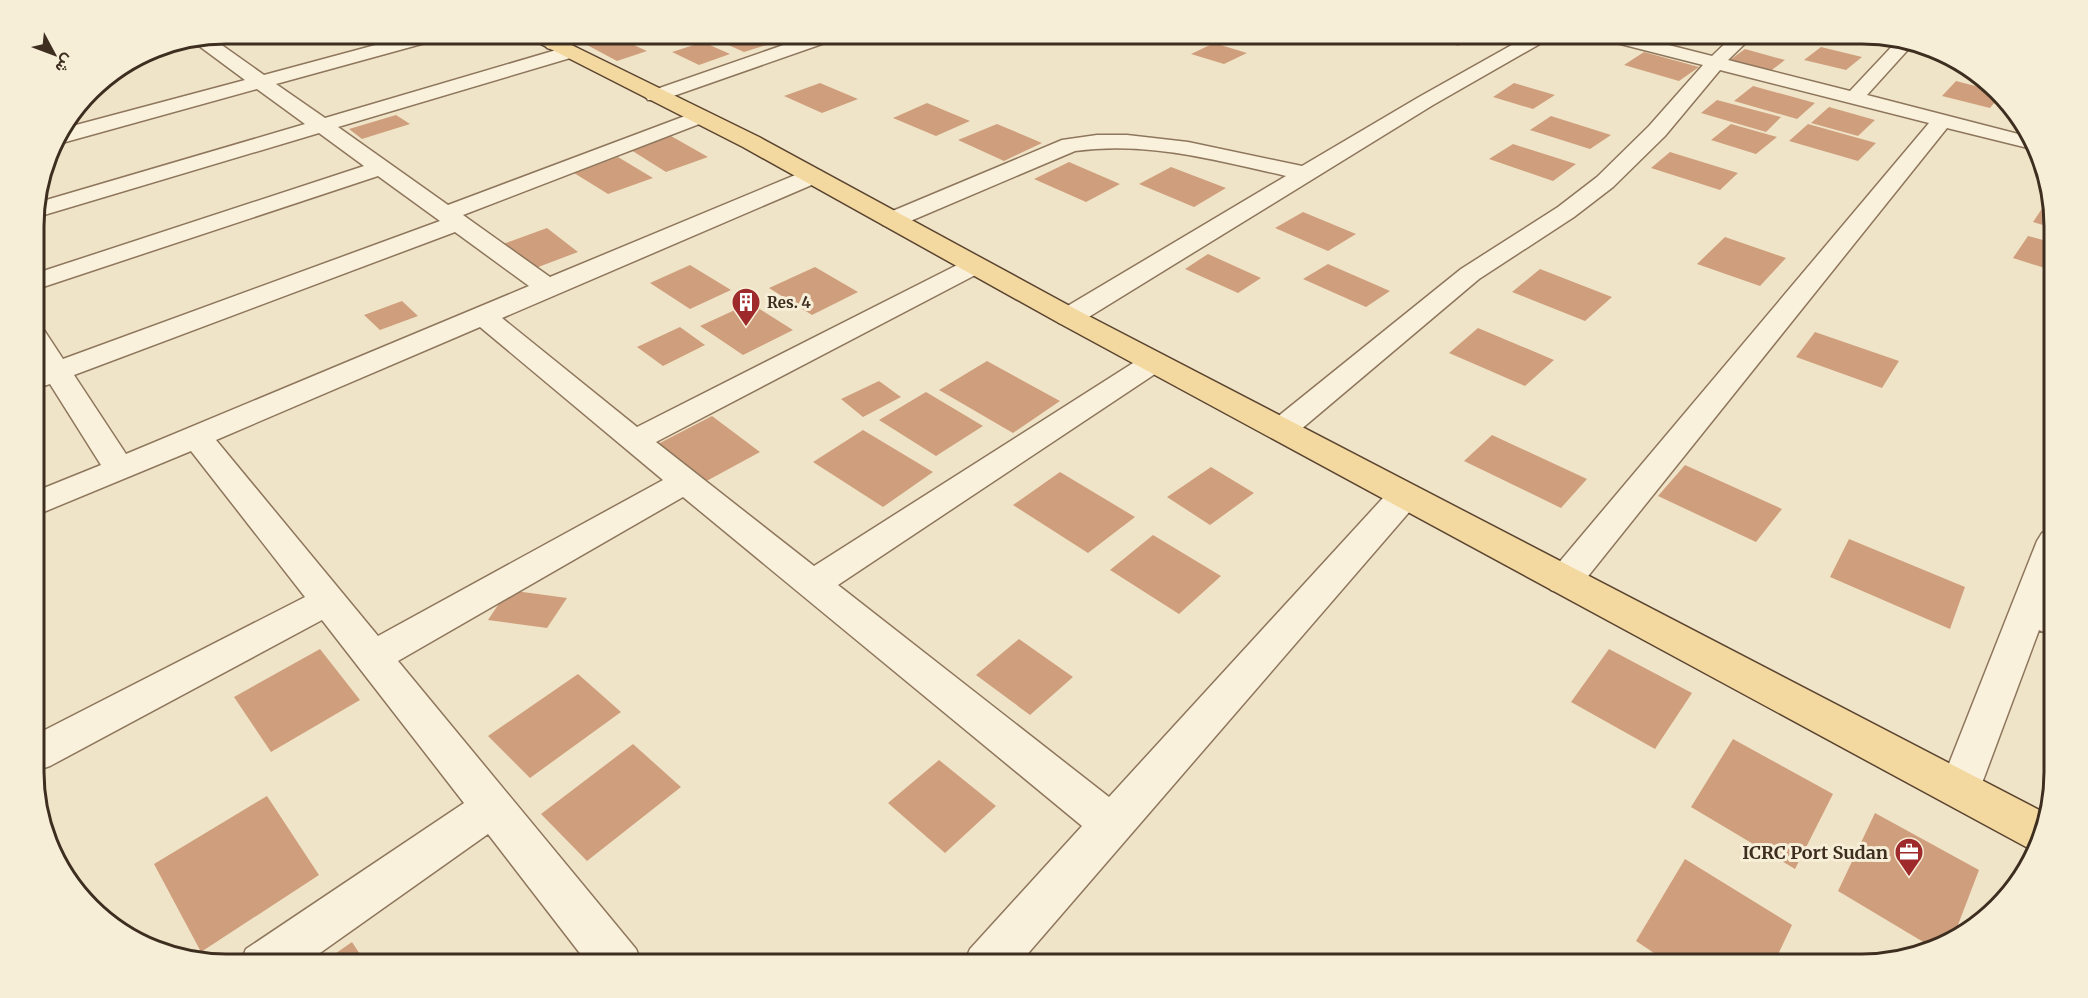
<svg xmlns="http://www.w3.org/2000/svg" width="2088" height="998" viewBox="0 0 2088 998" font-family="Merriweather,Vazirmatn,serif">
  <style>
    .building { fill: #cf9f7d }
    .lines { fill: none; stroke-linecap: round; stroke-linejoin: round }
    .minor-casing { stroke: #8d765c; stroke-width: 3 }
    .major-casing { stroke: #5b4430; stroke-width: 3 }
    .minor { fill: #faf1dc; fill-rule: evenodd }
    .major { fill: #f3d9a0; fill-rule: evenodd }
    .labels { text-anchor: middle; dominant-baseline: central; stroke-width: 6; stroke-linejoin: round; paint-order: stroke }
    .poi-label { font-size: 15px; font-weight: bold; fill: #3d2e20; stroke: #f7eed8; text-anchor: start }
    .near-poi-label { font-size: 18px; font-weight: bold; fill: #3d2e20; stroke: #f7eed8; text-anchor: end }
    .rim { fill: none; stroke: #3d2e20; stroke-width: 3 }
  </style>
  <rect width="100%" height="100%" fill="#f0e4c8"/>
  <!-- building -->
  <path class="building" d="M733 33H757L776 42 744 52 715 39Z
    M887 33H921L924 34 895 45 875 37Z
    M1430 33H1482L1458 46 1425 36Z
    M1685 33H1722L1711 40Z
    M616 37 647 51 617 61 587 45Z
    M703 42 730 54 699 65 672 52Z
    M1214 43 1247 53 1224 64 1191 54Z
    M1821 47 1862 57 1846 70 1804 60Z
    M1745 49 1785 60 1768 73 1727 62Z
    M1644 52 1699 67 1679 81 1624 65Z
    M1956 81 1991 90 2000 96 1990 108 1942 96Z
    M820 83 858 99 822 113 784 96Z
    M1514 83 1555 95 1533 109 1493 97Z
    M1753 86 1815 103 1797 119 1734 101Z
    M1717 100 1781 117 1766 132 1701 113Z
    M927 103 970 121 936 136 893 118Z
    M1829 107 1875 120 1858 136 1811 123Z
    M396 115 410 124 362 139 349 129Z
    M1551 116 1611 135 1590 149 1530 130Z
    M997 124 1042 143 1004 161 958 140Z
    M1731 124 1777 137 1756 154 1711 140Z
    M1808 124 1876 143 1858 161 1789 141Z
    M671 136 708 157 666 172 631 150Z
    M1513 144 1576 164 1553 181 1489 159Z
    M1670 152 1738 173 1720 190 1651 168Z
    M618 157 653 178 608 194 574 173Z
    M1069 162 1120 184 1086 202 1034 179Z
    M1171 167 1226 188 1194 207 1139 184Z
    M2047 201 2053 203V228L2033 222Z
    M1303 212 1356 234 1328 251 1275 228Z
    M547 228 578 252 533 269 503 244Z
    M2028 236 2054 243V271L2013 258Z
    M1725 237 1786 258 1760 286 1697 264Z
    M1208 254 1261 278 1238 293 1185 269Z
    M1328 264 1390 291 1366 307 1303 279Z
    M690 265 731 290 690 309 650 283Z
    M815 267 858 292 812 315 769 288Z
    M1540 269 1612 297 1585 321 1512 292Z
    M402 301 418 316 380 330 364 315Z
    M750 303 793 330 743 355 700 326Z
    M680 327 705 345 663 366 637 347Z
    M1478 328 1554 360 1525 386 1449 353Z
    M1815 332 1899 361 1882 388 1796 357Z
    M987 361 1060 401 1013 433 939 390Z
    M879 381 901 397 863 417 841 399Z
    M926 392 983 426 936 456 879 420Z
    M712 416 760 452 701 484 654 446Z
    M863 430 933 472 883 507 813 462Z
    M1492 435 1587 479 1561 508 1464 461Z
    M1685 465 1782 509 1756 542 1658 496Z
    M1211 467 1254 493 1210 525 1167 497Z
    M1060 472 1135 517 1088 553 1013 505Z
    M1153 535 1221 576 1179 614 1110 570Z
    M1849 539 1965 587 1950 629 1830 577Z
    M508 590 567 598 547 628 488 620Z
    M1019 639 1073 677 1030 715 976 675Z
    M320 649 360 700 271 752 234 697Z
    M1609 649 1692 693 1655 749 1571 702Z
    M578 674 621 712 530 778 488 736Z
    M1733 739 1833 794 1795 869 1691 807Z
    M633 744 681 787 587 861 541 814Z
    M939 760 996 806 945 853 888 803Z
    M267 796 319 875 201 952 154 864Z
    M1875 813 1979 870 1953 938 1930 946 1838 891Z
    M1685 859 1792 925 1773 965H1672L1636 941Z
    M352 942 367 965H319Z"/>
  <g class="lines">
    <!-- minor casing -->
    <g class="minor-casing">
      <path id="minor" d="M420 33H450L447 37 276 84 325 118 563 48H577L579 52 577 56 338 127 448 205 693 113 700 111 707 113 710 117 707 121 463 215 550 277 805 171 813 169 821 171 824 176 821 181 502 318 637 427 965 261 974 258 983 261 987 266 983 271 656 442 814 566 1144 356 1154 353 1164 356 1168 362 1164 368 838 585 1109 797 1393 487 1405 484 1417 487 1421 495 1417 503 1018 965H963L970 949 1082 826 683 497 398 661 636 949 643 965H589L488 834 303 965H239L246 949 464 803 322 620 50 766 35 771V735L305 597 191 451 34 516V492L101 465 50 384 34 389V370L40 368 34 358V328L44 330 63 359 440 221 378 176 34 290V274L364 166 319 133 34 218 36 203 305 124 257 89 62 143 52 144 61 129 245 80 191 40 209 36 264 75ZM455 232 529 286 126 454 74 375ZM480 327 663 480 378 636 216 440Z
        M572 33H601L598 37 554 50 547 48 545 44 547 40Z
        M818 33H845L842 37 662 100H648L645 96 648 92Z
        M1533 33H1555L1552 37 1433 105 1079 323 1069 325 1059 323 1055 317 1059 311 1286 176C1216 160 1147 141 1075 151L901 225 892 227 883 225 880 220 883 215 1062 140 1097 135H1127L1188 142 1302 166 1419 97Z
        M1590 33H1621L1712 56 1736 33H1756L1728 60 1850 91 1898 40 1914 43 1867 95 2026 136 2032 149 1947 128 1577 590 1564 594 1551 590 1546 581 1551 572 1929 123 1720 70 1665 136 1613 187 1574 217 1479 279 1293 436 1282 439 1271 436 1267 429 1271 422 1461 269 1558 207 1597 177 1649 126 1703 65 1593 37Z
        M2054 529V587L2048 604 2055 607V636L2039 630 1975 802 1960 807 1945 802 1939 789 2037 541 2042 533Z"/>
    </g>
    <!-- major casing -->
    <g class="major-casing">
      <path id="major" d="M524 33H547L759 137 1079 311 2047 814 2037 851 2028 848 1059 323 743 147 527 37Z"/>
    </g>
    <!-- minor -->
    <use href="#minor" class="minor"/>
    <!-- major -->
    <use href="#major" class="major"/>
  </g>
  <!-- icons -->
  <defs>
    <g id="building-pin" transform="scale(1.5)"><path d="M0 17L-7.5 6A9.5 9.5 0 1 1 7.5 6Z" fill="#9e2a2b" stroke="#f7eed8"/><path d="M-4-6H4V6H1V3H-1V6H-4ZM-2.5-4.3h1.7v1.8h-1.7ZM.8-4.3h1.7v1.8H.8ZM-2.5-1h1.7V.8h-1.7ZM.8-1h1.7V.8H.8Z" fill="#fff"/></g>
    <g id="office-pin" transform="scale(1.5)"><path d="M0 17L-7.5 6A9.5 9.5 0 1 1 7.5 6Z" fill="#9e2a2b" stroke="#f7eed8"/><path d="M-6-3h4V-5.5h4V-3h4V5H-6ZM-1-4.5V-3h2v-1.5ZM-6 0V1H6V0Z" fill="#fff"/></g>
  </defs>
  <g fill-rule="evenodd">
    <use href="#building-pin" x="746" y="302"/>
    <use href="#office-pin" x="1909" y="852"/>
  </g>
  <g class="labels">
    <!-- poi labels -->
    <g class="poi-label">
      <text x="767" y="302">Res. 4</text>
    </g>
    <!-- near-poi labels -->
    <g class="near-poi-label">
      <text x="1888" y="852">ICRC Port Sudan</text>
    </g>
  </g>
  <!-- crop -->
  <path d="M0 0H2088V998H0ZM226 44H1862A182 182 0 0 1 2044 226V772A182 182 0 0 1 1862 954H226A182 182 0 0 1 44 772V226A182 182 0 0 1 226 44Z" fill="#f7eed8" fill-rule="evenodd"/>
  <path class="rim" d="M226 44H1862A182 182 0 0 1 2044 226V772A182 182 0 0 1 1862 954H226A182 182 0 0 1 44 772V226A182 182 0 0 1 226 44Z"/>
  <!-- north arrow -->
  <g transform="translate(54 54) rotate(131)" stroke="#f7eed8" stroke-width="4.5" paint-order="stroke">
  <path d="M0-4.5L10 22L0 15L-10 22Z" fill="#3d2e20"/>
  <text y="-9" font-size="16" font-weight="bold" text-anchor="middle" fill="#3d2e20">ش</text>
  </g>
</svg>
